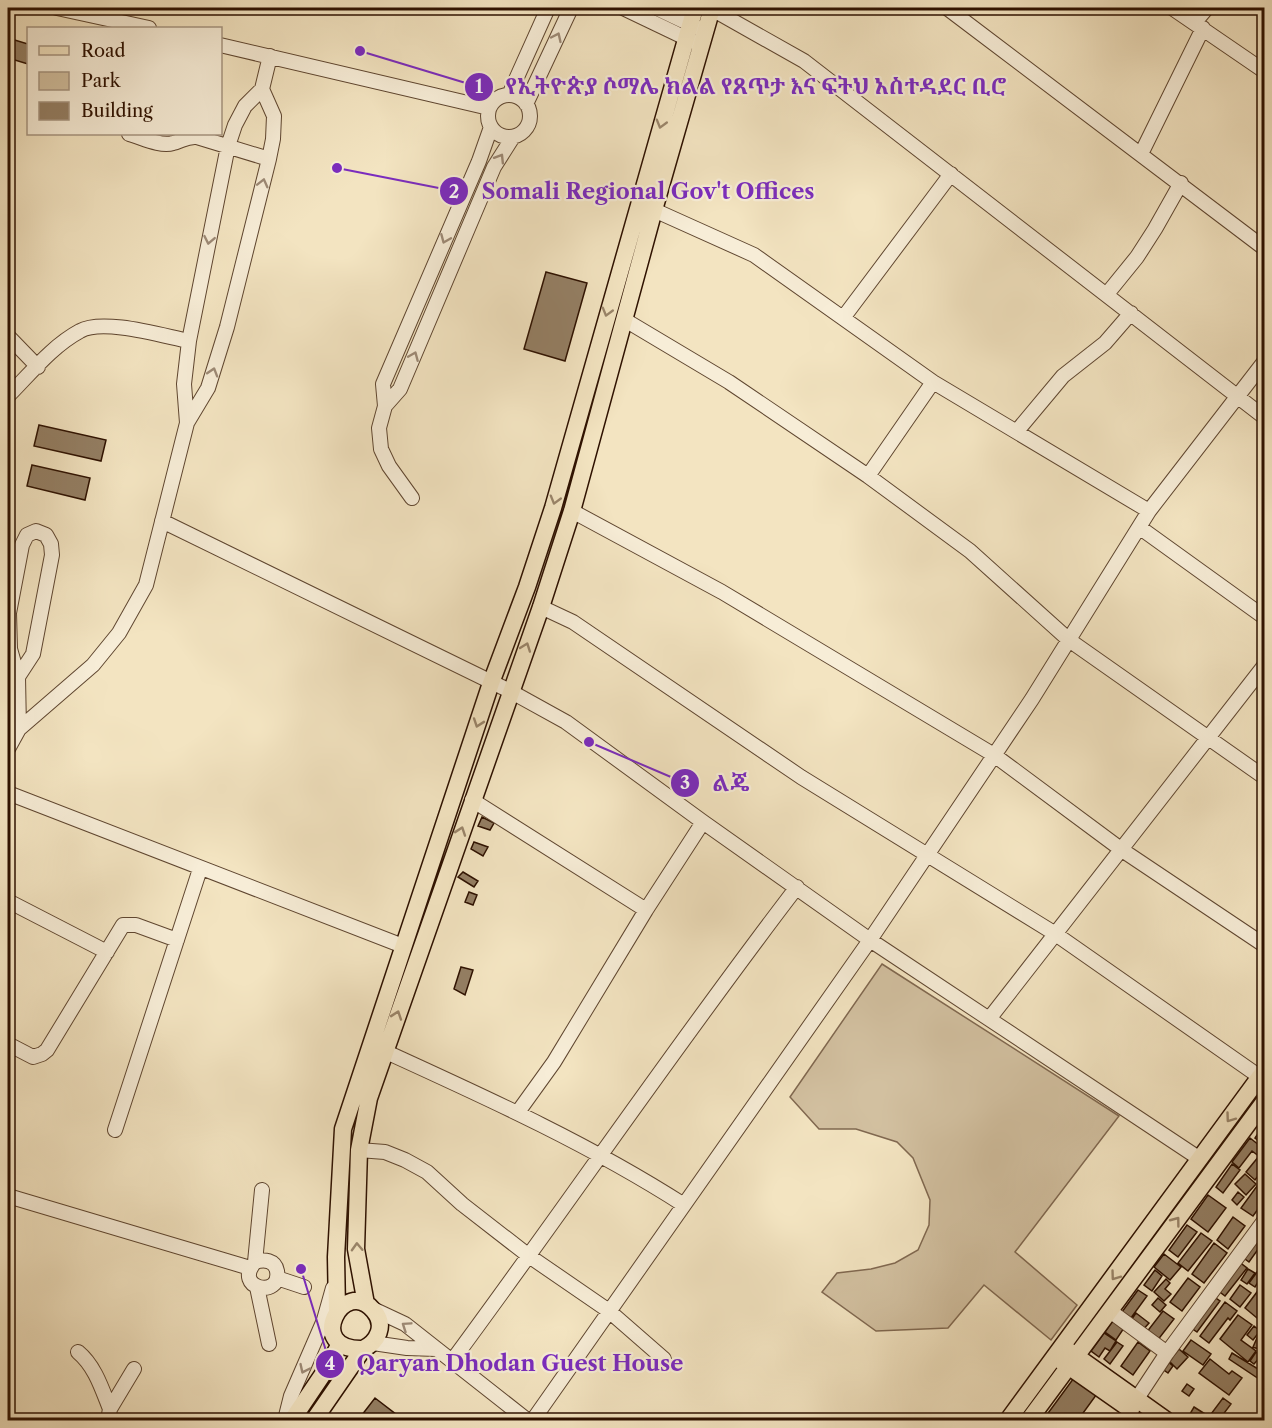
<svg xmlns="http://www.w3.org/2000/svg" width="1272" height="1428" viewBox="0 0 1272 1428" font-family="'Libre Caslon Text','Noto Serif Ethiopic',serif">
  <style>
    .green { fill: #d2c0a0; stroke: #806850; stroke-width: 1.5 }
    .building { fill: #947f64; stroke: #2e1100; stroke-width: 1.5 }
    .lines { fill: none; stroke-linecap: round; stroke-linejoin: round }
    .minor-casing { stroke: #5f4630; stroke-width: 16 }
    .major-casing { stroke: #2e1100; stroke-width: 19 }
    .minor { stroke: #f7edd7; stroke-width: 14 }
    .major { stroke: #f3e4c1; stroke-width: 16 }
    .oneway { stroke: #9d8a76 }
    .oneway2 { stroke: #9a856a }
    .leader { fill: none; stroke: #7b2cbf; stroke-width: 2 }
    .callout-dot { fill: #7b2cbf; stroke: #f7edd7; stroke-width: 2 }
    .mark-label { font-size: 18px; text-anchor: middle; font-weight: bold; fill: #fff }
    .callout-label { font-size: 22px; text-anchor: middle; font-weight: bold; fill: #7b2cbf; stroke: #f7edd7; stroke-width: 4.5; stroke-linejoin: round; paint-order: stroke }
  </style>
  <rect width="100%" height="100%" fill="#f3e4c1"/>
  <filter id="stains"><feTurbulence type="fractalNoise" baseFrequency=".00333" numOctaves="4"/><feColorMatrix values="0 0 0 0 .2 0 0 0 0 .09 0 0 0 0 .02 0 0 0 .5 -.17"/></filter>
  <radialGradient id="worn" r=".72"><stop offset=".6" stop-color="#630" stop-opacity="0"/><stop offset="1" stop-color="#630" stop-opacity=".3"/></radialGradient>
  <!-- green -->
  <path class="green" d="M882 964 1119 1116 1015 1252 1077 1305 1051 1340 984 1285 948 1328 876 1331 822 1292 837 1273 871 1269 895 1263 918 1250 929 1225 930 1200 913 1158 897 1142 856 1129H819L790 1097Z"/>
  <!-- building -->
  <path class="building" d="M8 38 28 44V64L8 58Z
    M546 272 587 283 565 361 524 349Z
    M39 425 106 440 101 461 34 446Z
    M32 465 90 478 85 500 27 486Z
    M482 817 494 823 490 830 478 826Z
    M474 842 488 847 483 856 471 849Z
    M463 872 478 881 474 887 458 877Z
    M469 892 477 895 473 905 465 902Z
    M461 967 473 970 465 995 454 989Z
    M1263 1126 1264 1127V1145L1255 1138Z
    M1250 1138 1264 1149V1160L1252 1151 1239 1168 1232 1162Z
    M1259 1156 1264 1160V1168L1255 1180 1246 1172Z
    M1232 1164 1240 1170 1223 1193 1216 1187Z
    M1245 1174 1256 1184 1246 1195 1235 1184Z
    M1257 1186 1264 1192V1201L1253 1216 1241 1208Z
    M1238 1192 1244 1197 1237 1205 1232 1200Z
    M1208 1195 1226 1208 1208 1232 1191 1219Z
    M1233 1217 1245 1226 1228 1249 1217 1240Z
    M1187 1225 1197 1232 1178 1257 1169 1250Z
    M1253 1232 1264 1241 1249 1262 1237 1253Z
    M1201 1233 1212 1241 1188 1271 1178 1263Z
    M1214 1243 1227 1253 1204 1283 1192 1274Z
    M1164 1254 1181 1267 1170 1280 1154 1267Z
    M1234 1258 1247 1268 1225 1296 1212 1286Z
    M1248 1269 1255 1273 1247 1284 1241 1280Z
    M1155 1270 1162 1276 1152 1291 1144 1285Z
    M1257 1272 1262 1276 1255 1287 1249 1283Z
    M1188 1278 1200 1287 1182 1311 1170 1302Z
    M1166 1279 1170 1283 1165 1289 1171 1294 1164 1301 1154 1292Z
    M1263 1284 1264 1285V1308L1257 1318 1245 1308Z
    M1240 1285 1251 1293 1240 1307 1230 1299Z
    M1138 1290 1147 1296 1128 1322 1119 1316Z
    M1207 1292 1220 1301 1197 1332 1184 1323Z
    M1158 1298 1166 1305 1160 1312 1152 1305Z
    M1225 1302 1237 1311 1230 1320 1228 1318 1209 1343 1200 1336Z
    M1163 1311 1174 1319 1157 1341 1146 1333Z
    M1136 1313 1149 1323 1141 1332 1129 1323Z
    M1238 1315 1252 1325 1241 1340 1256 1351 1248 1362 1220 1339Z
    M1115 1317 1126 1325 1116 1340 1105 1332Z
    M1254 1326 1260 1331 1253 1340 1247 1335Z
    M1104 1333 1116 1341 1110 1351 1105 1348 1099 1357 1091 1351Z
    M1257 1338 1264 1341 1261 1350 1253 1347Z
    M1191 1340 1211 1354 1203 1365 1183 1351Z
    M1117 1342 1123 1346 1110 1364 1104 1359Z
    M1138 1342 1150 1351 1133 1375 1121 1366Z
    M1179 1349 1188 1357 1177 1369 1169 1361Z
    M1256 1352 1261 1356 1254 1364 1250 1361Z
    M1232 1353 1263 1372 1259 1379 1229 1359Z
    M1264 1358V1371L1258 1366Z
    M1210 1359 1229 1374 1232 1371 1242 1378 1229 1395 1199 1373Z
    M1167 1361 1173 1366 1168 1373 1161 1368Z
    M1079 1371 1102 1387 1078 1420H1043Z
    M1187 1384 1194 1389 1189 1396 1182 1391Z
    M375 1398 397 1415 393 1420H358Z
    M1223 1398 1231 1404 1219 1420 1211 1414Z
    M1194 1407 1213 1419 1212 1420 1187 1419Z
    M1264 1408V1420H1255Z"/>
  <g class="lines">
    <!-- minor casing -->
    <g class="minor-casing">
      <path id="minor" d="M57 8 149 28
        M623 8 694 42
        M656 8 700 29
        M710 8 804 61 1264 417
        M947 8 1264 248
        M1172 8 1264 71
        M1195 22 1207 8
        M220 45 489 108
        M488 116a21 21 0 1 1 42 0a21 21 0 1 1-42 0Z
        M509 95 548 8
        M526 104 571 8
        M129 134C141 137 160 147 173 143 182 141 186 136 197 137L269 159
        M1141 154 1203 28
        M654 210 754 255 933 382 1149 511
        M1107 294 1137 257 1155 229 1181 183
        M843 318 951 174
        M625 320 729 382 868 476 970 551 1069 640 1264 777
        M8 336 38 367
        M8 396C30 374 52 346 80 331 103 318 163 336 189 341
        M385 406 400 389 494 167 513 137
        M187 423 184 384 189 341 228 146 235 125 245 106 262 89 270 56
        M1017 431 1063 376 1105 343 1131 313
        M868 476 933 382
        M412 498 389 466 381 449 379 428 385 406 383 384 479 161 491 127
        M572 511 722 592 994 755 1122 850 1264 945
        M162 521 510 691 566 722 703 822 870 940 1200 1159
        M1139 527 1264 617
        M541 607 573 622 801 777 1054 933 1260 1077
        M18 677 33 654 52 555 51 544 46 535 36 531 27 535 22 545 9 613 10 649 18 677 19 729
        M8 749 19 729 93 665 119 633 146 585 187 423 208 388 227 327 269 159 273 139 274 116 262 89
        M8 793 403 946
        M472 800 646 910
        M10 902 107 952
        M989 1019 1264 666
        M8 1044 33 1057 42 1054 47 1050 123 925H136L177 940
        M384 1051C487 1098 589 1144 684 1205
        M518 1112 554 1062 646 910 703 822
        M115 1130 200 869
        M359 1150 385 1152 405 1160 427 1172 462 1204 529 1256 609 1311 664 1359
        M8 1196 250 1268
        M255 1262C264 1259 275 1260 277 1271 282 1299 232 1289 255 1262L262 1190
        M277 1278 304 1287
        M257 1287 269 1344
        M373 1309 405 1324 527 1420
        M1110 1311 1167 1353
        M373 1343 407 1348 436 1349
        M78 1352C95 1366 102 1389 110 1409
        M452 1361C568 1204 678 1042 797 887
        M1136 1400 1167 1353 1264 1221
        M108 1420 110 1409 134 1369
        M285 1420 291 1396 324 1320 333 1288
        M533 1420 870 940 1032 699 1149 511 1264 362"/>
    </g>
    <!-- major casing -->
    <g class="major-casing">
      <path id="major" d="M366 1304 356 1249 359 1150 369 1098 541 607 572 511 654 210 712 8
        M337 1310 336 1257 343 1129 491 683 527 587 553 508 695 8
        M1069 1351 1166 1420
        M1061 1361 1131 1410
        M292 1420 323 1374 340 1344
        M314 1420 363 1349C378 1342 386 1325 374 1311 344 1274 303 1351 363 1349
        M1008 1420 1264 1071
        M1029 1420 1264 1102"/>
    </g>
    <!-- minor -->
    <use href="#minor" class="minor"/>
    <!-- major -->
    <use href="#major" class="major"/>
  </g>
  <!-- one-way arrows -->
  <defs><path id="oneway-chevron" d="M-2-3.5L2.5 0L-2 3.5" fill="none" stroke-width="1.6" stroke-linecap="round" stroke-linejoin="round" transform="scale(1.5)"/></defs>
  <g class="oneway">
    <use href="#oneway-chevron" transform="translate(557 37) rotate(-65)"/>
    <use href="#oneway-chevron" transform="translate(500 158) rotate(-58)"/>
    <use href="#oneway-chevron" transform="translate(263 183) rotate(-76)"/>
    <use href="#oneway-chevron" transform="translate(445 239) rotate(113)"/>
    <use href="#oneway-chevron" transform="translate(209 240) rotate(101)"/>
    <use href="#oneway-chevron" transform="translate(414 356) rotate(-67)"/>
    <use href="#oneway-chevron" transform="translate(213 372) rotate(-73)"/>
    <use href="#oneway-chevron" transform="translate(406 1326) rotate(-146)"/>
    <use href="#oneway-chevron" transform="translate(304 1369) rotate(115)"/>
  </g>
  <g class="oneway2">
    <use href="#oneway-chevron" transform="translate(661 124) rotate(106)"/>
    <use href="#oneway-chevron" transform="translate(607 312) rotate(106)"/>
    <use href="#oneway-chevron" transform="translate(555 500) rotate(106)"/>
    <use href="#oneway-chevron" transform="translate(526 647) rotate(-70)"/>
    <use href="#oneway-chevron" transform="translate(478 723) rotate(109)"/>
    <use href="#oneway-chevron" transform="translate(461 831) rotate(-71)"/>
    <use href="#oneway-chevron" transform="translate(397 1015) rotate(-71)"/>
    <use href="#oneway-chevron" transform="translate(1230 1118) rotate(126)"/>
    <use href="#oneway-chevron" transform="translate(1176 1221) rotate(-53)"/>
    <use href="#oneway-chevron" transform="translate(357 1247) rotate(-92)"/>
    <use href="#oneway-chevron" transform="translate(1115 1276) rotate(126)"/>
  </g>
  <!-- callouts -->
  <path class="leader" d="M360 51L479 87M337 168L454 191M589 742L685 783M301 1269L330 1364"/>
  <g class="callout-dot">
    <circle cx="360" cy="51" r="6"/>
    <circle cx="337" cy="168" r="6"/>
    <circle cx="589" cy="742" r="6"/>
    <circle cx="301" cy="1269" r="6"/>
    <circle cx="479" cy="87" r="15"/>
    <circle cx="454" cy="191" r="15"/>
    <circle cx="685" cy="783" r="15"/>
    <circle cx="330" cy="1364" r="15"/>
  </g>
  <g class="mark-label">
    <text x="479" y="93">1</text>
    <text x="454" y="198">2</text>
    <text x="685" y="789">3</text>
    <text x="330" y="1370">4</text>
  </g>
  <g class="callout-label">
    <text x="756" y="94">የኢትዮጵያ ሶማሌ ክልል የጸጥታ እና ፍትህ አስተዳደር ቢሮ</text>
    <text x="648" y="199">Somali Regional Gov't Offices</text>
    <text x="731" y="791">ልጄ</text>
    <text x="520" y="1371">Qaryan Dhodan Guest House</text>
  </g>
  <!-- margin -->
  <rect width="1272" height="1428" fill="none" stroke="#f3e4c1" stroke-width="30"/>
  <rect x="9" y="9" width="1254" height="1410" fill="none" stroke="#2e1100" stroke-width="3"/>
  <rect x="15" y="15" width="1242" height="1398" fill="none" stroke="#2e1100" stroke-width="1.5"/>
  <!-- legend -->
  <rect x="27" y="27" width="195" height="108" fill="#f7edd7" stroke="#a79581" stroke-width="1.5"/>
  <rect x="39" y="46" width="30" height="9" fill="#f3e4c1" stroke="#a79581" stroke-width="1.5"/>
  <text x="81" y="57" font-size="18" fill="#2e1100">Road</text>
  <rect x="39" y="72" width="30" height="18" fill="#d2c0a0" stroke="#a79581" stroke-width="1.5"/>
  <text x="81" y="87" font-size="18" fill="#2e1100">Park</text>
  <rect x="39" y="102" width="30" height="18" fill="#947f64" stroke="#a79581" stroke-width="1.5"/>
  <text x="81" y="117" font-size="18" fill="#2e1100">Building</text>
  <rect width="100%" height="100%" filter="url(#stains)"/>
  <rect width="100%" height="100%" fill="url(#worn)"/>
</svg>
